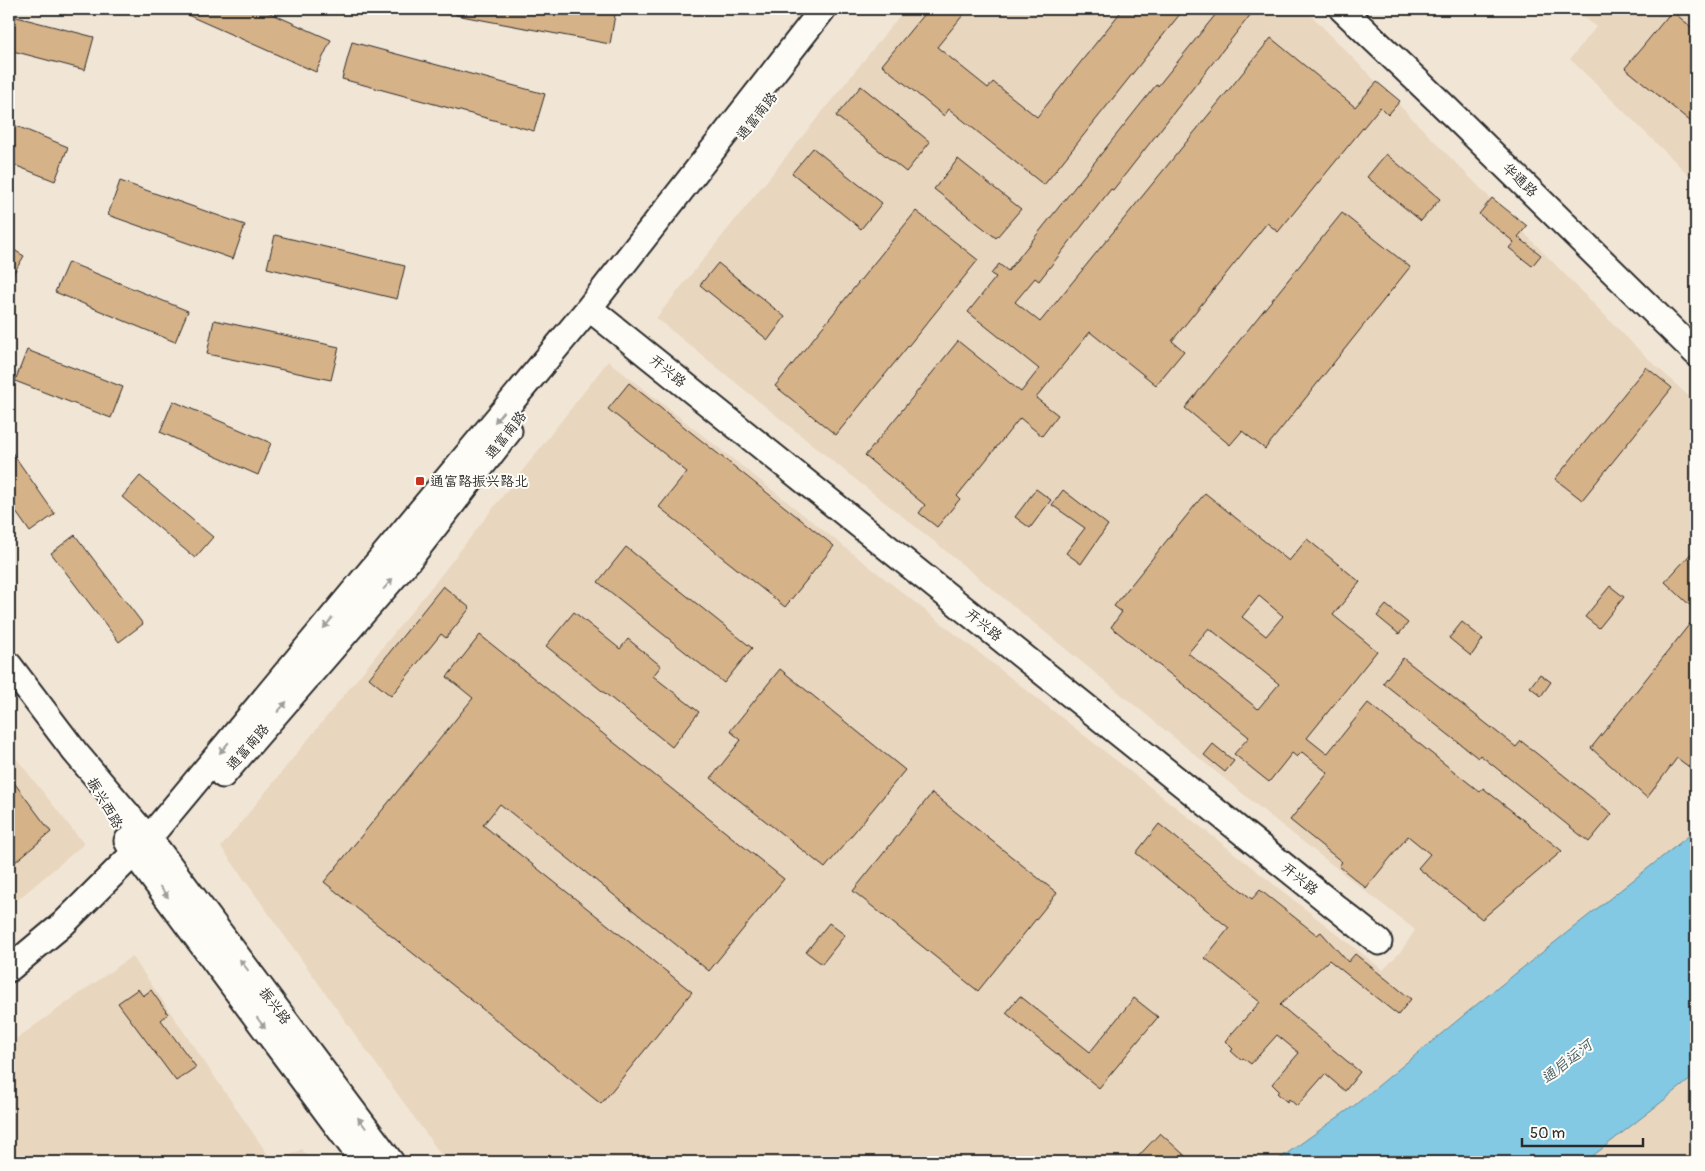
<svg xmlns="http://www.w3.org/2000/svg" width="1705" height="1171" viewBox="0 0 1705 1171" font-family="Pangolin,'LXGW WenKai TC',sans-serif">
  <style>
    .built { fill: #e9d6bf }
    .water { fill: #83c9e4; stroke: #608a9a }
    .building { fill: #d6b288; stroke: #2b2b2b; fill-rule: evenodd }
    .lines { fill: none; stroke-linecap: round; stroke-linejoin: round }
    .secondary-casing { stroke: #2b2b2b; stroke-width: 29 }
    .secondary { stroke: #fdfcf7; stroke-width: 25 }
    .oneway { fill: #9e9e9b }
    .poi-dot { fill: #c8321e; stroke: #fdfcf7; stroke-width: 2 }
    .labels { text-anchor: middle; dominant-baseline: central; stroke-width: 4; stroke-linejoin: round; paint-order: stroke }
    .street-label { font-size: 14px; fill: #2b2b2b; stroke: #fdfcf7 }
    .poi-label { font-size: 14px; fill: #2b2b2b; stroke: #fdfcf7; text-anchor: start }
    .water-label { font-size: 15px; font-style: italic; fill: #455a62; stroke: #fdfcf7 }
  </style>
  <rect width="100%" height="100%" fill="#f1e6d6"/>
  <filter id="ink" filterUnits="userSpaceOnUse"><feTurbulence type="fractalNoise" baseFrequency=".02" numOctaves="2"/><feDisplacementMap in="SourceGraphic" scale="10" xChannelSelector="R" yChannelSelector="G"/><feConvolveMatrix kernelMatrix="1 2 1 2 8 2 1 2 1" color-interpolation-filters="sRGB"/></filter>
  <g filter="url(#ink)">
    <!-- built -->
    <path class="built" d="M905 9H1305L1637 348 1696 403V830L1481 1001 1355 1105 1275 1162H446L221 847 437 580 608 361 1383 970 1402 950 1415 930 1265 812 931 539 836 464 656 318Z
      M1574 9H1696V182L1570 59 1596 27Z
      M9 749 84 844 9 907Z
      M132 956 273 1162H9V1044Z
      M1696 1075V1162H1585Z
      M302 1149 311 1162H277Z"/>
    <!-- water -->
    <path class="water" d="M1696 830V1075L1585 1162H1275L1355 1105 1481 1001Z"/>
    <!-- building -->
    <path class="building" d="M174 9H261L331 40 316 72Z
      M457 9H616L610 44 456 15Z
      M928 9H968L937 47 988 88 993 82 1037 117 1123 9H1184L1044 185 949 109 944 116 882 65Z
      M1220 9H1255L1113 190 1111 189 1039 281 1035 278 1015 302 1040 322 1271 38 1355 107 1377 82 1400 101 1388 115 1380 107 1278 232 1267 223 1172 341 1184 351 1156 385 1090 332 1036 398 1058 415 1042 436 1020 418 957 496 960 499 937 527 919 513 925 505 865 456 958 341 1021 392 1039 369 968 312 996 277 991 274 999 264 1008 271 1156 85 1158 86Z
      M1672 11 1696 31V126L1625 68Z
      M9 15 94 37 85 70 9 50Z
      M352 42 545 94 534 131 342 79Z
      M861 86 930 142 906 172 836 116Z
      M9 123 68 147 55 181 9 163Z
      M813 148 882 203 861 229 792 173Z
      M1386 154 1440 199 1421 221 1367 177Z
      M958 159 1021 209 996 238 934 189Z
      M120 181 245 225 233 259 108 215Z
      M1492 198 1527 226 1518 237 1541 255 1532 266 1509 248 1514 242 1479 214Z
      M916 211 978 260 836 435 775 386Z
      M1342 213 1410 267 1265 449 1242 431 1230 445 1185 408Z
      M275 235 405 266 397 299 267 268Z
      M9 247 24 256 9 281Z
      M68 262 188 311 175 342 55 292Z
      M718 263 785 317 768 340 700 285Z
      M214 320 339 347 331 380 207 354Z
      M27 350 123 387 111 418 15 381Z
      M1646 367 1672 388 1582 500 1555 479Z
      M629 383 834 546 785 607 659 507 687 472 608 409Z
      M173 401 271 443 258 475 160 432Z
      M9 448 55 514 30 532 9 502Z
      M140 476 213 537 195 558 122 497Z
      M1036 489 1051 500 1030 528 1015 517Z
      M1063 490 1108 525 1081 564 1066 553 1085 528 1052 505Z
      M1205 493 1289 561 1307 539 1360 582 1333 615 1377 651 1307 738 1327 754 1368 703 1480 792 1483 788 1562 851 1482 919 1418 868 1430 854 1408 836 1366 888 1339 866 1342 862 1290 820 1328 773 1302 752 1297 757 1292 753 1269 782 1234 754 1249 737 1111 627 1122 612 1114 606ZM1259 596 1283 616 1266 636 1242 617ZM1209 628 1279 684 1258 709 1188 653Z
      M75 535 143 624 119 642 51 553Z
      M626 547 752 648 724 683 598 582Z
      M1696 548V611L1665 582Z
      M443 586 470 608 446 638 441 634 391 696 369 678Z
      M1610 586 1624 597 1599 628 1585 617Z
      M1386 605 1408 623 1399 634 1377 616Z
      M574 612 620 649 628 639 661 666 653 676 699 712 672 747 546 646Z
      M1696 616V772L1677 758 1647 798 1591 748Z
      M1462 622 1483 639 1471 656 1449 638Z
      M480 635 784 879 709 971 500 804 483 825 692 992 601 1104 324 882 473 698 447 677Z
      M1403 658 1516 747 1521 741 1612 814 1589 842 1480 755 1478 758 1383 683Z
      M780 669 905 770 825 868 711 778 741 740 730 731Z
      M1540 674 1551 682 1541 696 1530 687Z
      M1213 744 1234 761 1225 772 1204 755Z
      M9 776 51 832 9 867Z
      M932 793 1057 893 978 991 853 891Z
      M1159 824 1252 899 1260 890 1317 935 1321 932 1348 962 1355 954 1411 999 1398 1015 1329 960 1280 1005 1360 1072 1345 1091 1325 1074 1297 1106 1289 1099 1287 1102 1277 1093 1279 1091 1272 1084 1299 1053 1277 1035 1251 1064 1243 1058 1241 1060 1231 1051 1233 1049 1225 1041 1260 1002 1205 958 1229 928 1136 853Z
      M829 923 845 935 822 964 806 952Z
      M138 989 143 996 151 990 168 1014 161 1020 196 1067 176 1081 118 1003Z
      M1020 996 1090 1052 1134 998 1158 1017 1099 1088 1006 1013Z
      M1160 1133 1192 1162H1133Z"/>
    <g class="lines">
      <!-- secondary casing -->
      <g class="secondary-casing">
        <path id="secondary" d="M1342 9 1446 108 1696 353
          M589 308 1379 942
          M9 665 75 752 158 850 391 1162
          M223 775 407 562 509 431
          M127 841 134 853 364 1162
          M9 969 63 924 148 839 589 308 823 9"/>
      </g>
      <!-- secondary -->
      <use href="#secondary" class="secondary"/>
    </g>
    <!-- one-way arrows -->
    <defs><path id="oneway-solid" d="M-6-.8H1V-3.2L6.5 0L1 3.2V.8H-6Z" transform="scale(1.25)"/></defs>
    <g class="oneway">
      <use href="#oneway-solid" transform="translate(499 417) rotate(129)"/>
      <use href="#oneway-solid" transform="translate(388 584) rotate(-49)"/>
      <use href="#oneway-solid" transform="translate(328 623) rotate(130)"/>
      <use href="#oneway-solid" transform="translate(282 707) rotate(-49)"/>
      <use href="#oneway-solid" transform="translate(224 748) rotate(130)"/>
      <use href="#oneway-solid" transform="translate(164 892) rotate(53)"/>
      <use href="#oneway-solid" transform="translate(244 965) rotate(-127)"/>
      <use href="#oneway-solid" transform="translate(261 1023) rotate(53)"/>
      <use href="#oneway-solid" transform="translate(362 1123) rotate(-127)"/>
    </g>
  </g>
  <!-- markers -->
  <rect class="poi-dot" x="415" y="476" width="10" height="10" rx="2.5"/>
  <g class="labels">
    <!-- street labels -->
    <g class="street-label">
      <text transform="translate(757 116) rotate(-52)">通富南路</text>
      <text transform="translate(1520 180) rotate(44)">华通路</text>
      <text transform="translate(668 371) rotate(39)">开兴路</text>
      <text transform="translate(506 435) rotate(-52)">通富南路</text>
      <text transform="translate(984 625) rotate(39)">开兴路</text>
      <text transform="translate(248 747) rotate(-49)">通富南路</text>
      <text transform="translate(105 803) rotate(60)">振兴西路</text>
      <text transform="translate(1300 879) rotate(39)">开兴路</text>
      <text transform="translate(275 1006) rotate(53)">振兴路</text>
    </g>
    <!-- poi labels -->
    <g class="poi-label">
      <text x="430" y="481">通富路振兴路北</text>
    </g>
    <!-- water labels -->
    <g class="water-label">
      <text transform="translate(1567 1062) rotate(-38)">通启运河</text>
    </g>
  </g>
  <!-- margin -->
  <rect width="1705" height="1171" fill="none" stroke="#fdfcf7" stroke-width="30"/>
  <rect x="15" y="15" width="1675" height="1141" fill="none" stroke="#2b2b2b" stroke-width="2" filter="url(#ink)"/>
  <!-- scale -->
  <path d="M1522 1138v8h121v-8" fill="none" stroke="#2b2b2b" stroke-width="2.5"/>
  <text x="1530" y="1138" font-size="15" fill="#2b2b2b" stroke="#fdfcf7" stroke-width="4" paint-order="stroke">50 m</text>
</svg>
